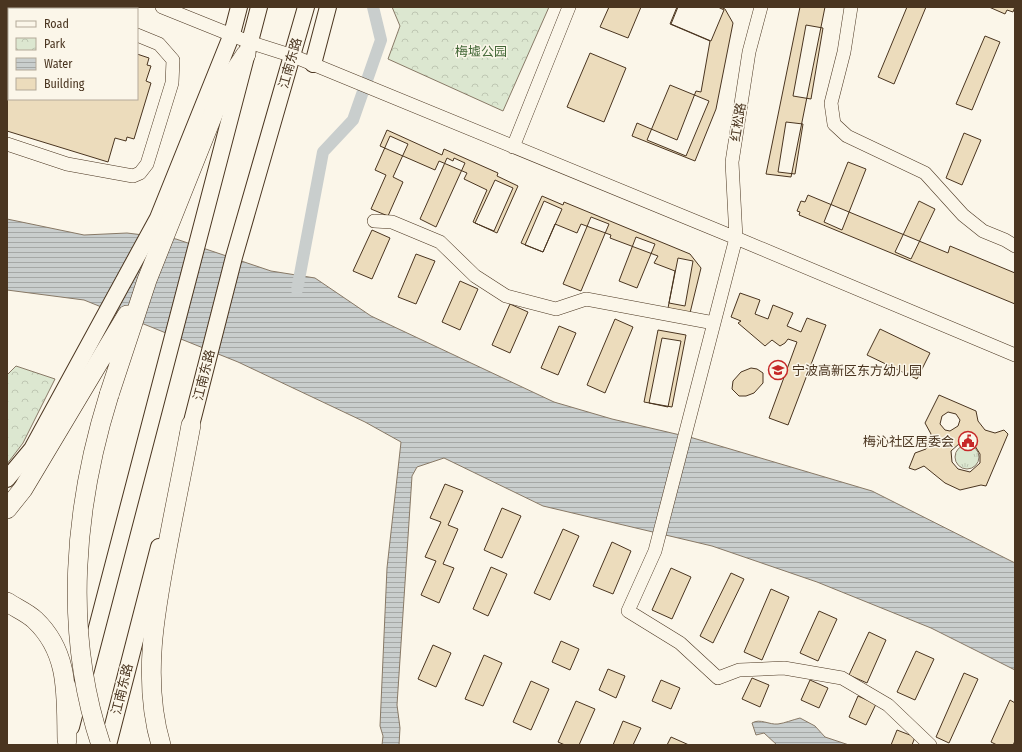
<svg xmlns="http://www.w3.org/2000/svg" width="1022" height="752" viewBox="0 0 1022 752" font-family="'Fira Sans Condensed','Noto Sans SC',sans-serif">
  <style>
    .grass { fill: url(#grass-tufts); stroke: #887966 }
    .park { fill: url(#park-crowns); stroke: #887966 }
    .water { fill: url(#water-rules); stroke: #887966 }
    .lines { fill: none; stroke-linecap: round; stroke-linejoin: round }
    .canal { stroke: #c9cecd; stroke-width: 12 }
    .building { fill: #ecdcbc; stroke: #4a3520; fill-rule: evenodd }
    .minor-casing { stroke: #4a3520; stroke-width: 14 }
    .major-casing { stroke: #4a3520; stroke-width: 18 }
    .highway-casing { stroke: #4a3520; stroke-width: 20 }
    .minor { stroke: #fbf6e9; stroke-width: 13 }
    .major { stroke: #fbf6e9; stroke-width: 16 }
    .highway { stroke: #fbf6e9; stroke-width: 19 }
    .highway-bridge-casing { stroke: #4a3520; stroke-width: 20; stroke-linecap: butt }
    .highway-bridge { stroke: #fbf6e9; stroke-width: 19 }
    .labels { text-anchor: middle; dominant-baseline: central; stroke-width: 3; stroke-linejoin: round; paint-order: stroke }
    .park-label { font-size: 13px; fill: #436837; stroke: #fbf6e9 }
    .street-label { font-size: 13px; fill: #4a3520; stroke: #fbf6e9 }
    .poi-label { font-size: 13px; fill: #4a3520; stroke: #fbf6e9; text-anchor: start }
  </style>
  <defs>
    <pattern id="grass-tufts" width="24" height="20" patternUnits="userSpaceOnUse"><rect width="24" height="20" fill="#dce7d0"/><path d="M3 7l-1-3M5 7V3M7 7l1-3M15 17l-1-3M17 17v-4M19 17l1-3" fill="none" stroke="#bec7b2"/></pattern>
    <pattern id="park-crowns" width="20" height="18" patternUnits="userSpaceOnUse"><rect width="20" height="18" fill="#dce7d0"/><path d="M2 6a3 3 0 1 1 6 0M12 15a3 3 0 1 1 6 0" fill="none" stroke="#bec7b2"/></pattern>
    <pattern id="water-rules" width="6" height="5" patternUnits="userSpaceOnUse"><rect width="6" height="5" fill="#c9cecd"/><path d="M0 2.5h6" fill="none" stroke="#a5a8a6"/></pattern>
  </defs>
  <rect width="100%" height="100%" fill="#fbf6e9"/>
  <!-- grass -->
  <path class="grass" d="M955 457a12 12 0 1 1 24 0a12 12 0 1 1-24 0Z"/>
  <!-- park -->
  <path class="park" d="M392 7H549L503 111 388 59 400 26Z
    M16 366 55 379 23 443 7 464V375Z"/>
  <!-- water -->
  <path class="water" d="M7 219 84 235 127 233 176 239 271 271 315 278 371 316 554 402 612 419 693 438 872 491 1015 563V670L931 628 817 582 712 546 543 506 444 458 417 467 412 476 397 705 400 728 399 745H382L383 736 380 726 387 568 401 442 365 422 238 362 84 300 7 290Z
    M800 718 815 726 825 737 849 745H777L764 733 756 735 752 723C760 718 769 725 778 724 785 723 792 720 800 718Z"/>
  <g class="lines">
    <!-- canal -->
    <path class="canal" d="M297 290 323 152 353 120 381 40 373 7"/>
  </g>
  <!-- building -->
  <path class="building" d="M7 7 20 9H9V99H137V54L149 58 147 65 151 66 146 81 151 83 134 139 127 137 126 141 115 138 108 162 7 131Z
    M609 7H641L628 38 600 27Z
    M677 7H720L725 9 733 23 716 109 695 161 632 136 637 123 677 140 696 91 701 92 710 41 670 24Z
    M678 7H718L724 10 711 41 671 24Z
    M800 7H825L791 177 766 174Z
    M907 7H926L894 84 878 77Z
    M989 7H1015L1013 12 1007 10 1005 14Z
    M806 25 823 28 811 99 793 96Z
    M985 36 1000 42 972 110 956 104Z
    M590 53 626 68 604 122 567 107Z
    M670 85 709 101 686 156 647 140Z
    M786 122 803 124 795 174 778 172Z
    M387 130 442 155 444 149 498 173 497 176 518 186 497 233 473 222 487 190 464 179 467 173 439 161 435 170 380 146Z
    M964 133 981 140 962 185 946 178Z
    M390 136 408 144 393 177 403 182 388 216 371 209 386 175 375 170Z
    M447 158 453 161 454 158 465 163 436 227 420 219Z
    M848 162 866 169 842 230 824 222Z
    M495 180 513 188 494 231 475 223Z
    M808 195 948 253 950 246 1015 273V304L799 215 800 212 797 211 801 201 805 202Z
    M542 196 563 205 564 202 690 254 701 268 690 313 668 308 675 271 654 263 658 256 610 238 611 235 581 224 577 233 555 224 543 252 521 243Z
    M544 201 562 209 543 252 525 245Z
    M919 201 935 209 911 259 895 252Z
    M591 217 609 224 581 291 563 284Z
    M372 230 390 238 372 279 353 271Z
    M636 237 655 244 637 288 619 281Z
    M416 254 435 261 416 304 398 297Z
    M678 258 693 261 685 306 669 303Z
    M460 281 478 289 460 330 442 322Z
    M740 293 760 300 755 314 768 319 773 305 793 313 787 326 801 332 807 318 826 325 788 425 769 418 797 342 788 339 785 343 780 346 772 340 765 346 738 323 741 321 731 317Z
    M510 304 528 312 510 353 492 345Z
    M615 319 633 327 605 393 587 385Z
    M559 326 576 333 558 375 541 368Z
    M880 329 930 353 917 379 867 355Z
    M658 330 686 335 672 407 644 402Z
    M662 338 681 341 668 407 649 403Z
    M751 368 757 369 763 373V383L754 393 746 396H739L732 389 733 381 741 372Z
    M939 395 976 411 978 421 985 430 995 433 1004 430 1008 434 986 486 981 485 960 490 945 483 924 466 915 470 909 468 915 453 926 449 929 444 931 434 925 423ZM948 412 956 414 960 420 958 426 950 431 945 430 940 424 942 416ZM960 443 975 446 980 454V463L970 472 958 469 952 462 951 451Z
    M445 484 463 491 448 525 458 529 443 564 454 568 439 603 421 595 436 561 425 557 441 522 430 518Z
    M502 508 521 516 502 558 484 550Z
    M563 529 579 536 550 600 534 593Z
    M612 542 631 551 613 594 593 586Z
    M491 567 507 574 488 616 473 609Z
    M671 568 691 577 672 619 652 610Z
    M731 573 744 579 713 643 700 636Z
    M771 589 789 597 762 660 744 652Z
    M819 611 837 619 818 661 800 653Z
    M869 632 886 640 867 683 849 675Z
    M561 641 579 649 570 670 552 662Z
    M433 645 451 653 436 687 418 679Z
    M916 651 934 659 915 700 897 692Z
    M484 655 502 663 483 706 465 699Z
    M608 669 625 676 616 698 599 690Z
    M964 673 978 679 949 743 936 737Z
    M752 678 769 685 760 707 742 699Z
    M661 680 680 688 671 709 652 701Z
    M810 680 828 688 819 708 801 700Z
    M531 681 549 689 531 730 513 722Z
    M858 696 876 704 866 725 849 717Z
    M1010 700 1015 703V741L1013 745H997L991 742Z
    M576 701 595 709 579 745H565L558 742Z
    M623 721 641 728 633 745H613Z
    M897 730 915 737 912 745H891Z
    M671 737 689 745H667Z"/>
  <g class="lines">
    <!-- minor casing -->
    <g class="minor-casing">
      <path id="minor" d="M46 7 52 9
        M162 7 249 42 293 56 736 238 1015 355
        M761 7 749 52 732 162 736 238 655 551 628 611 680 643 718 678 739 670 784 668 842 678 888 705 930 745
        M851 7 844 52 831 103 834 124 847 136 925 173 963 215 983 231 1005 240 1015 246
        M7 144 67 164 133 176 140 173 147 164 172 83 173 60 159 44 137 35
        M513 147 569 7
        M374 221 392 222 440 242 475 276 506 296 556 309 586 299 714 323"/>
    </g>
    <!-- major casing -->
    <g class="major-casing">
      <path id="major" d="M313 64 328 7
        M188 437 234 257 306 7
        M7 479 32 449 158 218 232 34 239 7
        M71 727 259 7
        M108 745 159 547"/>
    </g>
    <!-- highway casing -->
    <g class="highway-casing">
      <path id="highway" d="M109 395 147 280 224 87 246 54
        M7 509 23 489 127 315
        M7 602C16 608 28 613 35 620 70 653 66 696 67 740
        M161 745C141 678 156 606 169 538 176 501 184 463 191 425"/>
    </g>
    <!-- minor -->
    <use href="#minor" class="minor"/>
    <!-- major -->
    <use href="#major" class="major"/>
    <!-- highway -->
    <use href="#highway" class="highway"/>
    <!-- highway-bridge casing -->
    <g class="highway-bridge-casing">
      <path id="highway-bridge" d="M101 745C63 632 74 507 109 395"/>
    </g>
    <!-- highway-bridge -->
    <use href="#highway-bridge" class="highway-bridge"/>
  </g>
  <!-- icons -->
  <defs>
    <g id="school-ring" transform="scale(1)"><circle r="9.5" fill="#fbf6e9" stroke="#c62828" stroke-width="1.5"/><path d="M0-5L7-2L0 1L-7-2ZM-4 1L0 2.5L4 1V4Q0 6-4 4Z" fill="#c62828"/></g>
    <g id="civic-ring" transform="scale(1)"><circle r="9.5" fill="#fbf6e9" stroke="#c62828" stroke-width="1.5"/><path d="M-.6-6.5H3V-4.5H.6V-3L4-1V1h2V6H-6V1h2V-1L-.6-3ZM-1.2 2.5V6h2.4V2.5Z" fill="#c62828"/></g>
  </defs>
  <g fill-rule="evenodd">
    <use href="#school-ring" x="778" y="370"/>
    <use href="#civic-ring" x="968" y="441"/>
  </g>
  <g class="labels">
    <!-- park labels -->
    <g class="park-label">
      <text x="481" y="51">梅墟公园</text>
    </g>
    <!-- street labels -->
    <g class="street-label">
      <text transform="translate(290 63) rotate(-74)">江南东路</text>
      <text transform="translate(738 122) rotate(-81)">红松路</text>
      <text transform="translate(204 375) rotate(-76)">江南东路</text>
      <text transform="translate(122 689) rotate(-76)">江南东路</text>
    </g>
    <!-- poi labels -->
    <g class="poi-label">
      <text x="792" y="370">宁波高新区东方幼儿园</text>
      <text x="954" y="441" text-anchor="end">梅沁社区居委会</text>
    </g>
  </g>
  <!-- border -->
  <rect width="1022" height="752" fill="none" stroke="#4a3520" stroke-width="16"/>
  <!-- legend -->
  <rect x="8" y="8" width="130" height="92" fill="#fbf6e9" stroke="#b4a999"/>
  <rect x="16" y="21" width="20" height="6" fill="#fbf6e9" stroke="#b4a999"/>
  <text x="44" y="28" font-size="12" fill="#4a3520">Road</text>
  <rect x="16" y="38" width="20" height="12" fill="url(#park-crowns)" stroke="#b4a999"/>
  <text x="44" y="48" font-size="12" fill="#4a3520">Park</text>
  <rect x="16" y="58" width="20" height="12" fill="url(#water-rules)" stroke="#b4a999"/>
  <text x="44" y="68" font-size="12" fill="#4a3520">Water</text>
  <rect x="16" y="78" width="20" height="12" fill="#ecdcbc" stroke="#b4a999"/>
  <text x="44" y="88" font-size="12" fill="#4a3520">Building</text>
</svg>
